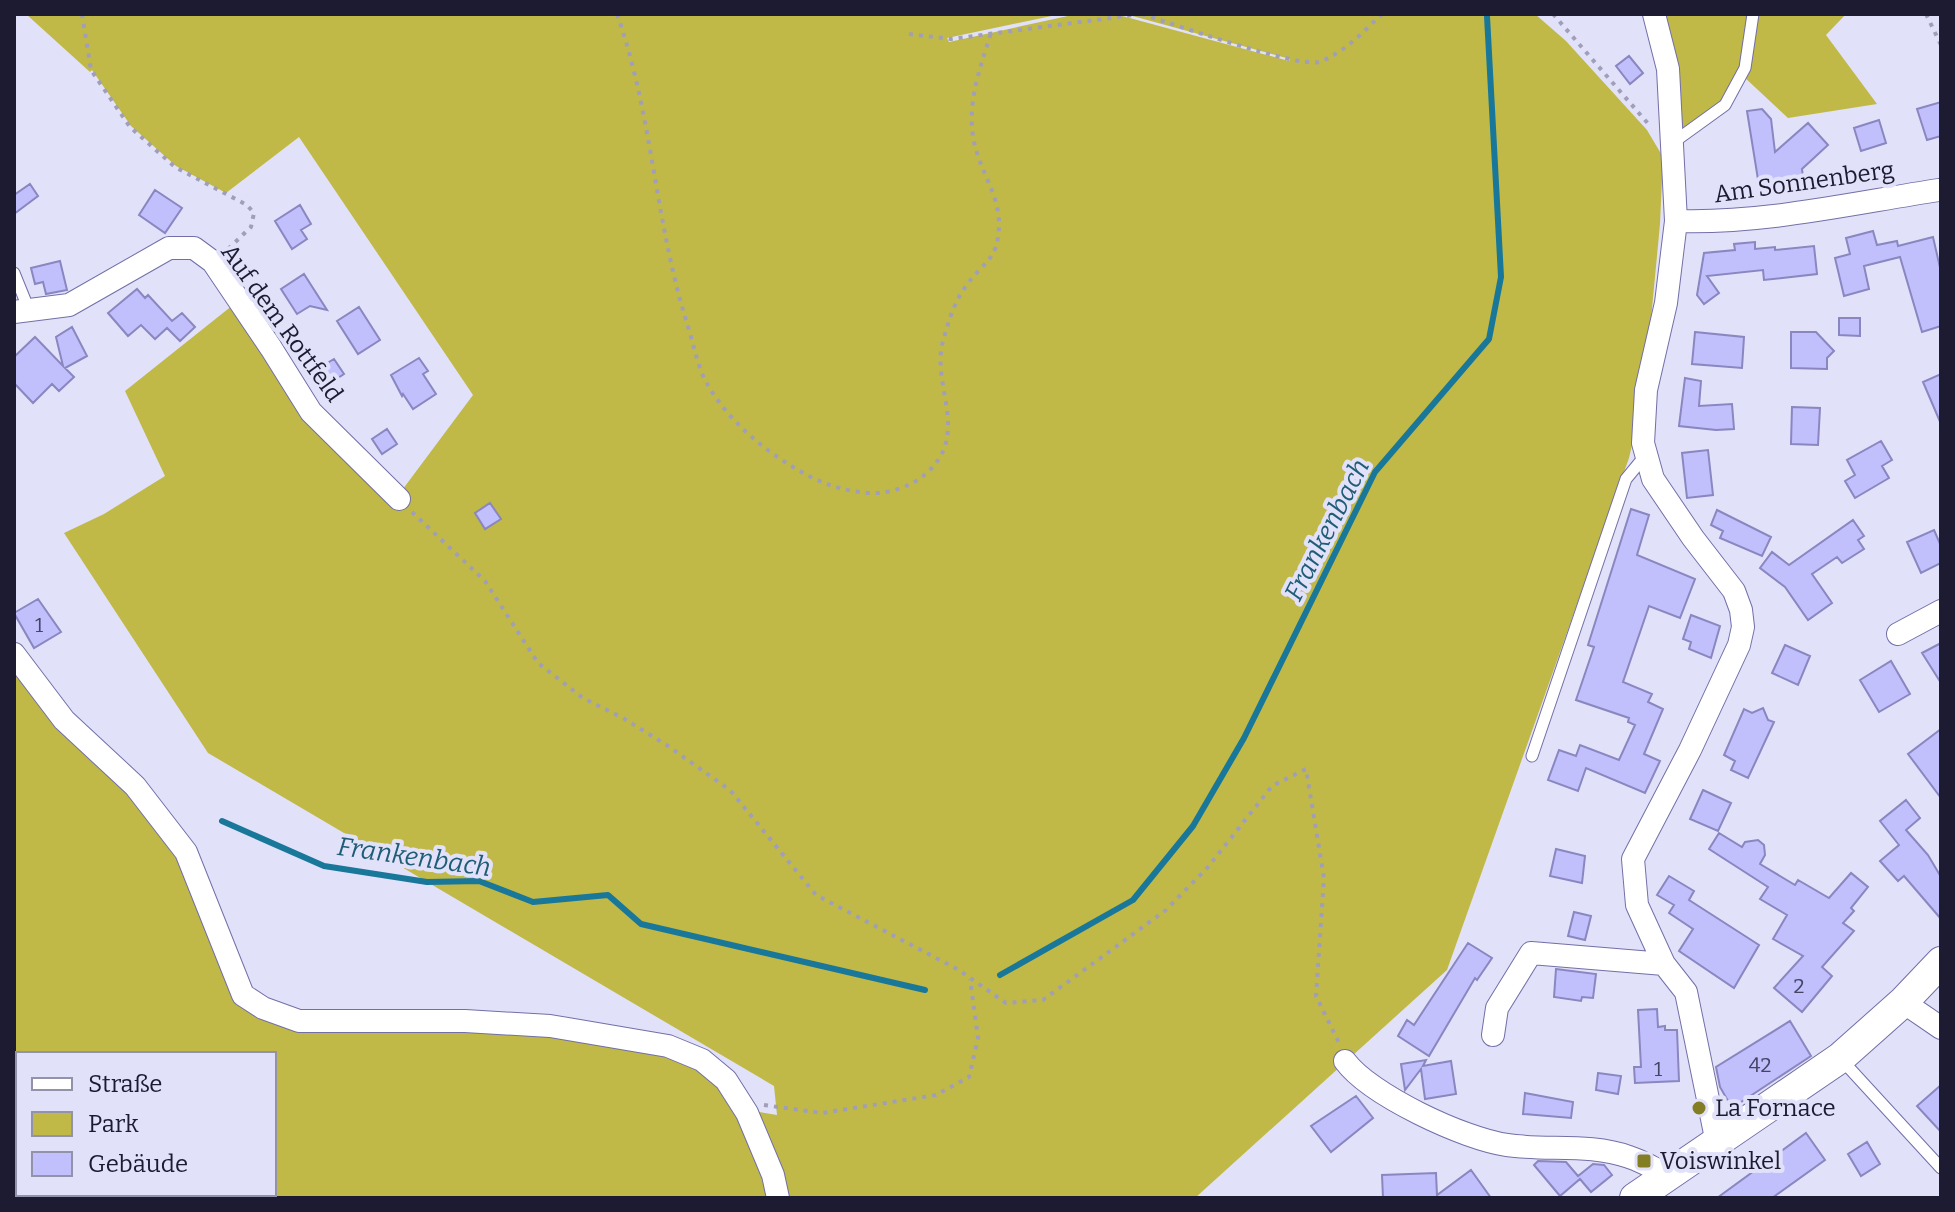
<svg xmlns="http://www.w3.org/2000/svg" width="1955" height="1212" viewBox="0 0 1955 1212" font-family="Bitter,serif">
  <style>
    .green { fill: #c0b947; fill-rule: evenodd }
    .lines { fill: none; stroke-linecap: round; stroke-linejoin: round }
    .stream { stroke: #19779a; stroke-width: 6 }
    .building { fill: #c1c0fd; stroke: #8986c0; stroke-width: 2 }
    .lane-casing { stroke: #726fa7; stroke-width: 13 }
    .street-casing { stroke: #726fa7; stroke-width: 24 }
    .secondary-casing { stroke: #726fa7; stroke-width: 32 }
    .path { stroke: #a09fb7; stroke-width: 4; stroke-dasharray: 4 6; stroke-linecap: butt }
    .lane { stroke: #fff; stroke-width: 11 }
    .street { stroke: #fff; stroke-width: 22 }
    .secondary { stroke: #fff; stroke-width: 30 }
    .poi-dot { fill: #837d23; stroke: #e1e1fa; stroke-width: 3 }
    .labels { text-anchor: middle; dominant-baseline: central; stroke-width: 8; stroke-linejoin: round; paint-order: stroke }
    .number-label { font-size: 20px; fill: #454464 }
    .street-label { font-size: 24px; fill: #1c1b31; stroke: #e1e1fa }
    .poi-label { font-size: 24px; fill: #1c1b31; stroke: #e1e1fa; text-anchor: start }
    .water-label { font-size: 26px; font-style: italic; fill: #1f5d74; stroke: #e1e1fa }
  </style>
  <rect width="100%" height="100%" fill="#e1e1fa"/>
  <!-- green -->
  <path class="green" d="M26 14H1061L947 38 949 42 1077 14H1115L1289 61 1290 59 1125 14H1535L1566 41 1647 130 1663 157 1660 224 1644 393 1629 458 1447 970 1195 1198H787L753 1111 777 1115 774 1086 208 753 64 533 104 514 165 476 125 391 238 301 311 413 397 497 473 395 299 137 226 193 176 166 131 126 92 70 90 72Z
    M1662 14H1751L1743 68 1722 103 1677 133Z
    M1753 14H1846L1826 35 1877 104 1788 118 1743 76Z
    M14 656 183 853 263 1011 637 1040 726 1080 778 1198H14ZM18 1054H274V1194H18Z"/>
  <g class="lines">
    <!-- stream -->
    <path class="stream" d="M222 821 324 866 427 882 479 881 533 902 608 895 641 924 925 990
      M1000 975 1133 900 1193 826 1244 738 1375 472 1489 339 1501 277 1487 16"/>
  </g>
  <!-- building -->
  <path class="building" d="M1629 56 1643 73 1630 84 1616 66Z
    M1941 102V136L1927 140 1917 109Z
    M1762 109 1771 119 1775 152 1808 123 1828 145 1802 169 1804 186 1760 192 1747 111Z
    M1879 120 1886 143 1861 151 1854 128Z
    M30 184 38 196 14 214V195Z
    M155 190 182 208 165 233 139 215Z
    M300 205 311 224 301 230 307 239 292 249 275 221Z
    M1873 231 1877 245 1897 241 1898 246 1933 237 1941 272V326L1922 332 1900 257 1864 266 1869 289 1844 296 1835 258 1850 254 1846 238Z
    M1755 242V249L1775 247V250L1814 246 1817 274 1764 280 1763 270 1707 276 1719 293 1704 304 1697 295 1704 253 1735 250 1734 244Z
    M60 261 67 290 46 294 43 282 35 284 31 268Z
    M304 274 327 310 310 306 297 314 281 289Z
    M137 289 145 298 148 295 172 321 182 313 195 327 180 341 167 328 155 339 141 325 128 336 108 313Z
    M359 307 380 340 358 354 337 321Z
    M1839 318H1860V336L1839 335Z
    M72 327 87 356 65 368 74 377 59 391 52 384 33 403 14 383V357L35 337 63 366 56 337Z
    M1695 332 1744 337 1742 368 1692 364Z
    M1791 332H1816L1834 351 1827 358V369L1791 368Z
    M419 358 428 371 423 374 436 394 413 409 403 394 402 396 391 375Z
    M334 359 344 374 327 385 317 369Z
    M1941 374V424L1923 382Z
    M1685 378 1701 381 1699 406 1732 404 1734 429 1716 430 1679 426Z
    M1792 407 1820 408 1818 445 1791 444Z
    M387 429 397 444 382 454 372 439Z
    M1881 441 1892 460 1882 466 1889 478 1855 498 1845 481 1855 475 1847 460Z
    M1708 450 1713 495 1687 498 1682 453Z
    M490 503 501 519 485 529 475 513Z
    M1631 509 1649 515 1637 555 1695 579 1680 618 1649 606 1623 682 1652 694 1648 702 1663 709 1644 754 1660 761 1645 793 1586 768 1578 791 1548 780 1559 750 1576 756 1580 745 1619 760 1635 725 1628 722 1629 718 1576 700 1594 647 1588 645Z
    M1717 510 1771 537 1762 556 1720 538 1723 531 1711 525Z
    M1853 520 1864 536 1858 540 1864 549 1842 563 1837 557 1812 574 1832 603 1808 620 1785 587 1760 568 1772 552 1789 565Z
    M1934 530 1941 546V563L1921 573 1907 542Z
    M38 599 61 632 34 648 14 613Z
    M1691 615 1720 626 1711 658 1689 649 1691 642 1683 639Z
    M1941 643V683L1922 653Z
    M1785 645 1810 656 1798 685 1772 673Z
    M1891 661 1910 694 1879 712 1860 680Z
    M1763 708 1768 720 1774 722 1748 778 1731 770 1735 761 1724 755 1744 709 1752 713Z
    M1941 729V798L1908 754Z
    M1703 790 1731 803 1718 831 1690 819Z
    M1906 800 1920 818 1906 830 1928 855 1941 877V919L1904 876 1898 881 1880 861 1899 845 1880 821Z
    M1719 833 1742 847 1745 842 1758 840 1764 845 1765 855 1760 864 1795 885 1798 880 1829 898 1851 873 1868 887 1851 908 1854 911 1843 923 1854 931 1822 967 1832 976 1802 1012 1774 988 1803 956 1773 939 1787 915 1760 899 1768 887 1709 849Z
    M1556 849 1585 856 1582 883 1550 876Z
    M1669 876 1694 891 1689 900 1759 945 1734 988 1679 951 1693 929 1669 913 1674 905 1657 895Z
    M1574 912 1591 916 1585 940 1568 936Z
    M1468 943 1492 958 1477 980 1475 978 1429 1056 1398 1036 1407 1020 1414 1025Z
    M1556 969 1596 974 1593 998 1582 997 1581 1001 1554 997Z
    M1657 1009 1658 1027 1665 1026V1030H1677L1679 1081 1635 1083 1634 1067H1641L1638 1010Z
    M1790 1021 1811 1056 1732 1108 1720 1087 1716 1067Z
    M1426 1060 1423 1066 1451 1061 1456 1094 1425 1099 1421 1069 1405 1090 1401 1064Z
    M1598 1073 1621 1076 1618 1094 1596 1090Z
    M1941 1085V1132L1917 1106Z
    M1525 1093 1573 1102 1571 1118 1523 1114Z
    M1356 1096 1373 1118 1331 1152 1311 1126Z
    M1806 1133 1825 1160 1772 1198H1717Z
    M1867 1142 1880 1164 1861 1176 1848 1154Z
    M1538 1161 1566 1162 1578 1176 1593 1164 1604 1165 1612 1175 1591 1192 1580 1179 1560 1196 1534 1165Z
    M1471 1170 1491 1198H1383L1382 1175 1436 1173 1437 1195Z"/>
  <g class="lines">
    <!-- lane casing -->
    <g class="lane-casing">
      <path id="lane" d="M1671 144 1725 105 1745 68 1753 14
        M14 273 29 310
        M1532 756 1626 479 1645 456
        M1840 1058 1941 1168"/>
    </g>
    <!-- street casing -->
    <g class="street-casing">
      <path id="street" d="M1654 14 1668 69 1676 221 1666 303 1646 390 1643 443 1653 479 1693 538 1734 591 1741 610 1743 627 1739 645 1690 750 1633 859 1637 905 1664 964 1686 992 1717 1143
        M1676 221C1763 224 1853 203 1939 190
        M14 312 69 305 169 248H194L213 262 271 348 311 412 399 499
        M1898 634 1941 611
        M14 654 64 720 135 786 186 852 243 995 263 1008 299 1021H465L550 1026 668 1046 702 1060 726 1080 747 1113 773 1175 778 1198
        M1903 1002 1941 1028
        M1493 1035 1497 1008 1531 953 1664 964
        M1345 1061C1370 1095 1464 1139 1507 1145 1547 1151 1590 1143 1629 1157 1642 1161 1655 1169 1668 1175"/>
    </g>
    <!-- secondary casing -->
    <g class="secondary-casing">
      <path id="secondary" d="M1635 1198 1840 1058 1903 1002 1941 962"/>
    </g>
    <!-- path -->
    <path class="path" d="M82 14 91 70 130 127 175 167 247 205 254 213 251 227 227 250
      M617 14C652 113 655 220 686 320 692 338 696 360 704 378 723 415 758 446 793 467 818 482 842 492 872 493 901 493 932 478 944 449 957 413 933 377 943 341 948 323 954 302 966 286 983 261 998 262 999 225 999 198 986 180 978 156 963 114 978 74 991 33
      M1142 14C1170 23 1298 68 1319 62 1344 53 1363 32 1382 14
      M1553 14 1651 127
      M1926 14 1941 45
      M909 34 951 39 1141 14
      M412 512 485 581 538 663 583 698 623 718 668 746 730 790 816 895 959 970 1006 1003 1043 1000 1166 910 1208 867 1272 786 1306 769 1324 878 1316 996 1339 1043
      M764 1105 822 1113 936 1095 969 1077 978 1038 970 979"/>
    <!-- lane -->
    <use href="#lane" class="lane"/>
    <!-- street -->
    <use href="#street" class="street"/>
    <!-- secondary -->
    <use href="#secondary" class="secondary"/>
  </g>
  <!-- markers -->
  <g class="poi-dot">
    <circle cx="1699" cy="1108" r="8"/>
    <rect x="1636" y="1153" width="16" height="16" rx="4"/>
  </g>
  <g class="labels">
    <!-- number labels -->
    <g class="number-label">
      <text x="39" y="625">1</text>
      <text x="1799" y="986">2</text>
      <text x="1760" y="1065">42</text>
      <text x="1658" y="1069">1</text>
    </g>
    <!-- street labels -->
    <g class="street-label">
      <text transform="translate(1804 182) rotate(-8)">Am Sonnenberg</text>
      <text transform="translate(282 323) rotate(54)">Auf dem Rottfeld</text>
    </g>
    <!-- poi labels -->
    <g class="poi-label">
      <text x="1715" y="1108">La Fornace</text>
      <text x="1660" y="1161">Voiswinkel</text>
    </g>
    <!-- water labels -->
    <g class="water-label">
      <text transform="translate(1327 530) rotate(-63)">Frankenbach</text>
      <text transform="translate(414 857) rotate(8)">Frankenbach</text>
    </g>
  </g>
  <!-- border -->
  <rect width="1955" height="1212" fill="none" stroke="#1c1b31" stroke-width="32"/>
  <!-- legend -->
  <rect x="16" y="1052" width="260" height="144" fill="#e1e1fa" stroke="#9292aa" stroke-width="2"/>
  <rect x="32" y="1078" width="40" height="12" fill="#ffffff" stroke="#9292aa" stroke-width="2"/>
  <text x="88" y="1092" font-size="24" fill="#1c1b31">Straße</text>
  <rect x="32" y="1112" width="40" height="24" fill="#c0b947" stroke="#9292aa" stroke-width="2"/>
  <text x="88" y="1132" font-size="24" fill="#1c1b31">Park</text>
  <rect x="32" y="1152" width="40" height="24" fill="#c1c0fd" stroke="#9292aa" stroke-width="2"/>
  <text x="88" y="1172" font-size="24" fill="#1c1b31">Gebäude</text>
</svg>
